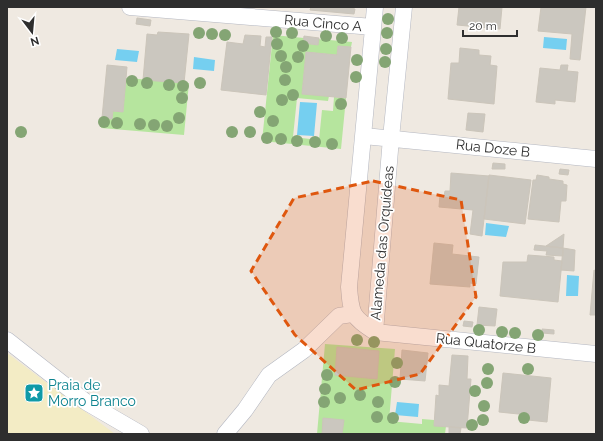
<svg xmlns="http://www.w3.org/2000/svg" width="603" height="441" viewBox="0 0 603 441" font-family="Raleway,sans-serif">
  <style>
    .green { fill: #b6e59e }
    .sand { fill: #f3ecc5 }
    .water { fill: #75cff0 }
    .building { fill: #cbc7bf; stroke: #cbc5ba }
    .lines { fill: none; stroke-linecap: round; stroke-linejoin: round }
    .minor-casing { stroke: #b4b7c1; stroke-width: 17 }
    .minor { stroke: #fff; stroke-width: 16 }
    .tree { fill: #84a574 }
    .marked { fill: #df570e; fill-opacity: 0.2; stroke: #df570e; stroke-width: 3; stroke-dasharray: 8 5; stroke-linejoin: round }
    .labels { text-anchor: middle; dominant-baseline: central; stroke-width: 3.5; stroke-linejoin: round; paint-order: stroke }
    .street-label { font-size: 14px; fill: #2e2e2e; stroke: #fff }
    .culture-label { font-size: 14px; fill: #0d838f; stroke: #fff; text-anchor: start }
  </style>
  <rect width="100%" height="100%" fill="#efe9e1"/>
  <!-- green -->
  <path class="green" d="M273 35 304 38 303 43 318 45V39L352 42 351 47 338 46 337 55 306 52 302 94 329 96 328 101 297 98 293 137 319 140 322 110 333 111 334 97 346 98 341 149 262 141Z
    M126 78 189 83 184 135 101 128 102 118 112 119 113 111 123 112Z
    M325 344 395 349 389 421 422 424V419L434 420V426H446L445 434H317Z"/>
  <!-- sand -->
  <path class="sand" d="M7 353 115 434H7Z"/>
  <!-- water -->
  <path class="water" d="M544 37 567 39 566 50 543 48Z
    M117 49 139 51 137 62 115 60Z
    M194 57 215 60 214 71 193 69Z
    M300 102 317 103 314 136 297 135Z
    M486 223 509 226 506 237 485 235Z
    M567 275 579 276 578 296H566Z
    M397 402 419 404 418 417 395 415Z"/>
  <!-- building -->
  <path class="building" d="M311 7H347L355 9 354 14 310 10Z
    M459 7H502L500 29 457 25Z
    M541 7H586L580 60 570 59 572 34 538 31Z
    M137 18 151 20 150 26 136 24Z
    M158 32 189 34 184 83 143 80 147 34 157 35Z
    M245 35 261 36 260 46 265 47 266 37H272L266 95 221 90 227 42 243 44Z
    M304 36 319 38 318 45 303 43Z
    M338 46 351 47 346 98 302 94 306 52 337 55Z
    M460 48 479 50V55L491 56 490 65 497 66 494 104 448 99 451 63H459Z
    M107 65 127 67 123 112 113 111 112 119 102 118Z
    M561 65H568L567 71 578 72 575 102 555 100V104L536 102 540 68 560 70Z
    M468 113 485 114 483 132 466 130Z
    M493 163 505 164V169H492Z
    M560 169 569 170 568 175 559 174Z
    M451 173 489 176 482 236 470 234 473 210 439 207 440 195 444 196 445 191H450Z
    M489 175 531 180 525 224 484 219Z
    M537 175 549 177V179L563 181V184L567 185 566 201H561L559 222 528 219 533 180H536Z
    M564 234 563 248 546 246Z
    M434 243 453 245 452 254 479 257 476 284 470 283V287L430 284Z
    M535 245 563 248V256L546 255 547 251 534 250Z
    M563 248 575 250 574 271 561 270Z
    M528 255 554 257V260L562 261 558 302 500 296 503 262H527Z
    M594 270 596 271V315H590Z
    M479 307 497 309 495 326 477 325Z
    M464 321 473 322 472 327 463 326Z
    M542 329 554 330V334L542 333Z
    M337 347 379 351 377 379 335 375Z
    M402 350 428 353 425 381 400 379Z
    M452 355 468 356 467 379H471L467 428 434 426 436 395 439 396V385L449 386Z
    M503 373 551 378 547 422 528 420V415L499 412Z
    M323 418 344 420 342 434H322Z
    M449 427 461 428 460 434H449Z"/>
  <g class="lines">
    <!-- minor casing -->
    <g class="minor-casing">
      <path id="minor" d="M130 7 373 27
        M375 7 349 287C351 314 352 317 375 332L596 354
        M364 136 596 159
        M375 332 391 138 404 7
        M7 340 86 402 141 434
        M225 434 245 410 269 375 304 350 339 316 352 314"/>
    </g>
    <!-- minor -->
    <use href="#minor" class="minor"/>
  </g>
  <!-- trees -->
  <g class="tree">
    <circle cx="388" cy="19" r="6"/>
    <circle cx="276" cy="32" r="6"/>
    <circle cx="199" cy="33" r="6"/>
    <circle cx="292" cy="33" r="6"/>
    <circle cx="387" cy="33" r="6"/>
    <circle cx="212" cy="34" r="6"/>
    <circle cx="225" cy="35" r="6"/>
    <circle cx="326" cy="36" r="6"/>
    <circle cx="342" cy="38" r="6"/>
    <circle cx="277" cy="44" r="6"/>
    <circle cx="303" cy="46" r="6"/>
    <circle cx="386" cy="49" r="6"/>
    <circle cx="281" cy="56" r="6"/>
    <circle cx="298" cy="57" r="6"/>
    <circle cx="357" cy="60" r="6"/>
    <circle cx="385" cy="62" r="6"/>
    <circle cx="286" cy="67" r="6"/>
    <circle cx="356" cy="77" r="6"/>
    <circle cx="285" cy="80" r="6"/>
    <circle cx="132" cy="81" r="6"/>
    <circle cx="147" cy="83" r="6"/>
    <circle cx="200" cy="83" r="6"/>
    <circle cx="169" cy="85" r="6"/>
    <circle cx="183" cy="86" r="6"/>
    <circle cx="293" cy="95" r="6"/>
    <circle cx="182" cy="98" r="6"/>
    <circle cx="282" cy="100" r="6"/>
    <circle cx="341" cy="104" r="6"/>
    <circle cx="260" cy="112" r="6"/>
    <circle cx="179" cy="118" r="6"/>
    <circle cx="273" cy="121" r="6"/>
    <circle cx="104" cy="122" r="6"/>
    <circle cx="117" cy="123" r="6"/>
    <circle cx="140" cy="124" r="6"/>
    <circle cx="154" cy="125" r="6"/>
    <circle cx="167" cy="126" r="6"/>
    <circle cx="21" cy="132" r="6"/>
    <circle cx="232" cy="132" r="6"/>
    <circle cx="250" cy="132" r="6"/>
    <circle cx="267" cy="138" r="6"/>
    <circle cx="281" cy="139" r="6"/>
    <circle cx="297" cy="141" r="6"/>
    <circle cx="315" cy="142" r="6"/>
    <circle cx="332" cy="144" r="6"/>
    <circle cx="479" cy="330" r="6"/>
    <circle cx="502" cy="332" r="6"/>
    <circle cx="515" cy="333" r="6"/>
    <circle cx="538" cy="335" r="6"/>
    <circle cx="357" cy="340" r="6"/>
    <circle cx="374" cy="342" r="6"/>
    <circle cx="397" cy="363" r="6"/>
    <circle cx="488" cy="369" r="6"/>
    <circle cx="528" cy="369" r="6"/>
    <circle cx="327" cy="375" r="6"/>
    <circle cx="395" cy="382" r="6"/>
    <circle cx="487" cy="383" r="6"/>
    <circle cx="325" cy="389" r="6"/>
    <circle cx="475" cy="391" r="6"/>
    <circle cx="360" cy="395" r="6"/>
    <circle cx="340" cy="398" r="6"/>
    <circle cx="324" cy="402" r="6"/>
    <circle cx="378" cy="402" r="6"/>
    <circle cx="484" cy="406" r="6"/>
    <circle cx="377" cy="417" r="6"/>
    <circle cx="393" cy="418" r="6"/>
    <circle cx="524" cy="418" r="6"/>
    <circle cx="483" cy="420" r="6"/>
    <circle cx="472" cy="425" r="6"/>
  </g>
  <!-- marked area -->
  <path class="marked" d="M373 181 461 200 476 297 420 374 356 390 295 335 251 271 294 198Z"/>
  <!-- icons -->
  <defs>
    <g id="sight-square" transform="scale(1)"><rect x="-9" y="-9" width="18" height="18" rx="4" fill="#0f9aa8" stroke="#fff"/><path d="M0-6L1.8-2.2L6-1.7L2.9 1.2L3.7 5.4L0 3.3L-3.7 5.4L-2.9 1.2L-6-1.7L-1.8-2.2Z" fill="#fff"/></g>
  </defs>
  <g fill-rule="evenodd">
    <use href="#sight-square" x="34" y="393"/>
  </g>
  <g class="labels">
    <!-- street labels -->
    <g class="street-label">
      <text transform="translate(323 23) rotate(5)">Rua Cinco A</text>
      <text transform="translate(493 148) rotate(6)">Rua Doze B</text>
      <text transform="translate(382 243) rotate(-85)">Alameda das Orquídeas</text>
      <text transform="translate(486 343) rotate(6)">Rua Quatorze B</text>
    </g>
    <!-- culture labels -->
    <g class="culture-label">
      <text x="48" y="385">Praia de<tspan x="48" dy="16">Morro Branco</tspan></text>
    </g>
  </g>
  <!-- border -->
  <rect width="603" height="441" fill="none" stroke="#2e2e2e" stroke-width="16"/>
  <!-- north arrow -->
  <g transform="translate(32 32) rotate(164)" stroke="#ffffff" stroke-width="3" paint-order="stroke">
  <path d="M0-3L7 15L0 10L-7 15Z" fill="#2e2e2e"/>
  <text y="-6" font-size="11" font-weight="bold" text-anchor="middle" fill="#2e2e2e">N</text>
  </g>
  <!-- scale -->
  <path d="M463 30v6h54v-6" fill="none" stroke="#2e2e2e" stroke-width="2"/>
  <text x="469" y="30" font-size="12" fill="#2e2e2e" stroke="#ffffff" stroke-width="3" paint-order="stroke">20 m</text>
</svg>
